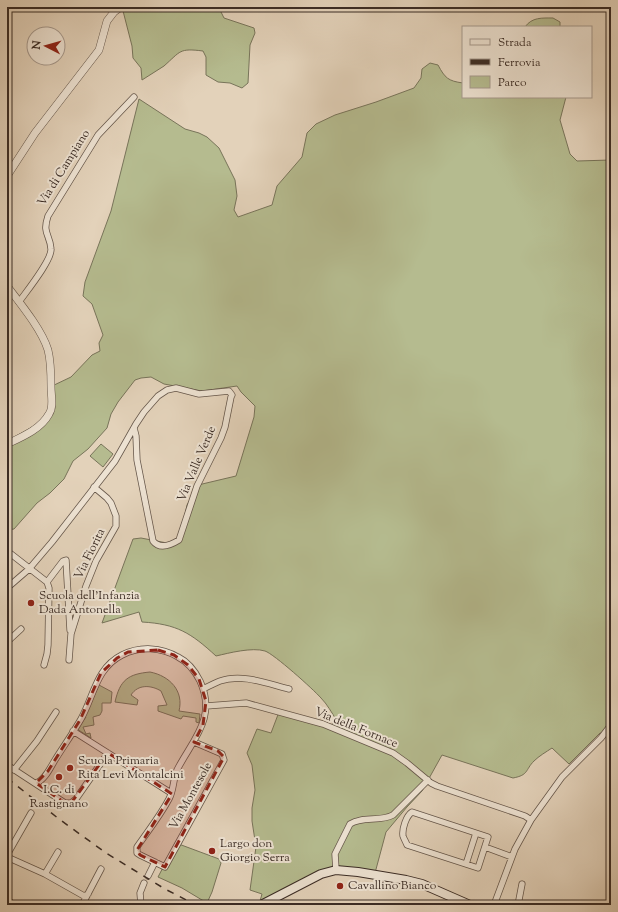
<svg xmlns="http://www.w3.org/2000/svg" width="618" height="912" viewBox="0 0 618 912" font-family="'Sorts Mill Goudy',serif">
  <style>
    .green { fill: #b5bb8f; stroke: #78745a }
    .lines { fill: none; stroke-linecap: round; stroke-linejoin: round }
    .minor-casing { stroke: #65564a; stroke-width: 7 }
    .tertiary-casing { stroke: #65564a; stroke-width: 8 }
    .secondary-casing { stroke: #3b2c25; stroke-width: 10 }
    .minor { stroke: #ede2d2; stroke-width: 5.5 }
    .tertiary { stroke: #ede2d2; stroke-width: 7 }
    .secondary { stroke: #ede2d2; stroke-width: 8 }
    .rail { stroke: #3b2c25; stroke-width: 1.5; stroke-dasharray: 7 7; stroke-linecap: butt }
    .marked { fill: #8f2418; fill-opacity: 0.2; stroke: #8f2418; stroke-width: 3; stroke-dasharray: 8 5; stroke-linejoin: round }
    .poi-dot { fill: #8f2418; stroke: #ede2d2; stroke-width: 1.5 }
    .labels { text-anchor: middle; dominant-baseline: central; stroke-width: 4; stroke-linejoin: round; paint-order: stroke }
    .street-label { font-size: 12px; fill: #3b2c25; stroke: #ede2d2 }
    .poi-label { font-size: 12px; fill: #3b2c25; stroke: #ede2d2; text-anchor: start }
  </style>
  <rect width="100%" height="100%" fill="#e3d2ba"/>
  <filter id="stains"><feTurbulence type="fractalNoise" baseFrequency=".005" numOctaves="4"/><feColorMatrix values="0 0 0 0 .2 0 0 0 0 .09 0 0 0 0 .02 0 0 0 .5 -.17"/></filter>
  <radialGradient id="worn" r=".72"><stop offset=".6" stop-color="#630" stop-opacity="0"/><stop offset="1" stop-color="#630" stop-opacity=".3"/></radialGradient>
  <!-- green -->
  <path class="green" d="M122 7H222L221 12 224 18 254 28 255 33 250 45 248 83 242 88 230 83 218 82 206 75V57L203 51C179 48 181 51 164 66 157 71 149 75 142 80L141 68 133 58 132 46Z
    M553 18 560 22V27H525C532 17 542 18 553 18Z
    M430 63 438 65C445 78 448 81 463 83V97H566L560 120 570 154 577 161 611 160V735L600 733 569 764 552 748C546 752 539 756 534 761 525 770 529 775 513 778L442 755 422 791 407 807 386 832 375 873 341 870 260 901 262 894 250 890 256 847 252 821V808L255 790 252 765 247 753 257 729 271 733 279 712 329 726 337 721C332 713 327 704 321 698 313 689 274 654 265 651 252 647 229 653 216 656 191 633 177 624 142 622L139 612 102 623 133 539 141 538 167 543 177 539 182 529 187 505 198 485 236 476 254 417 255 406 241 392 237 386 202 391 164 384 151 377 141 378 135 380 118 402 111 414 107 428 88 449 73 461 64 479 50 493 37 503 14 529 7 530V441L41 422 50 406V387L71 377 92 355 100 351 99 343 103 335 92 304 83 296 85 282 111 211 139 99 185 129 199 133 207 137 219 148 235 180 237 196 234 210 238 217 272 205 277 186 302 157 307 133 316 124 335 115 376 102 414 88 421 78 422 69Z
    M101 444 113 454 103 467 90 456Z
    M150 672C170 676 184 691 179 711L200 714 199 723 196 722V718L183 716 181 719 158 711V706L167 705 161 691C151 685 138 684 131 695L138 700 137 705 115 702C120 680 128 674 150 672Z
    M99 685 112 692 111 703H102V711L100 715 93 717 94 725 83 727 86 734 90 733 91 738 77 729 86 717 85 716Z
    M176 843 219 859 221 863 212 892 207 903 182 888 158 877Z"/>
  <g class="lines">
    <!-- minor casing -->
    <g class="minor-casing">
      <path id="minor" d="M19 302C26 292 52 260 51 249 50 234 42 234 48 216L98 135 134 97
        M7 553 11 554 47 582 49 588 48 645 47 654 44 665
        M47 582 63 561 66 560 70 630
        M7 588 29 569 52 542 115 461 136 424 144 412 158 396 167 390 176 388 199 394 229 391 232 395 231 397 225 427 221 438 197 486 179 540C171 545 160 550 153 541L137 460 136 436 134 428
        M7 642 21 629
        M69 660 71 634 86 586 96 561 116 526V516L111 503 107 498 94 487
        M203 689C209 686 215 683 220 681 242 673 268 684 289 689
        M206 706 246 703 323 724 393 753 407 763 431 783 437 786 525 816 531 820
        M73 731 171 793
        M7 765 65 803H71L76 799 108 753
        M14 770 37 741 56 712
        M36 783C45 780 50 768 55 760 63 747 73 733 81 719 94 696 96 668 122 655 140 646 161 647 178 657 188 662 195 671 200 681 217 718 193 739 177 770 173 779 174 790 169 799 160 816 148 831 137 847V853L140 855 165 867 224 760 222 754 194 742
        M412 812 488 837 478 868 407 845C406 842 404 839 403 836 402 829 406 816 412 812Z
        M485 847 512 857
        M7 855 31 813
        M7 857 45 874 84 896 88 894
        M466 864 476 833
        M336 870 335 854 350 824C362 816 380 822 393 815L428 780
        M45 874 58 852
        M148 876 155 862
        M495 902 503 905
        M82 905 101 869
        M141 905 140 893 144 883
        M494 905 515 849 531 820 562 777 601 738 611 725
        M518 905 522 884"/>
    </g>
    <!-- tertiary casing -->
    <g class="tertiary-casing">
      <path id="tertiary" d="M7 176 35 133 99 50 107 21 114 12 121 7
        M7 286C20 303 42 330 48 350 51 362 51 375 51 387 51 396 54 407 49 414 41 429 22 437 7 444"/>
    </g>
    <!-- secondary casing -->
    <g class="secondary-casing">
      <path id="secondary" d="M7 902 12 905
        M261 905 321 874 336 870 358 872 406 880 422 884 470 905"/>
    </g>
    <!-- minor -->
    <use href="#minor" class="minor"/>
    <!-- tertiary -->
    <use href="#tertiary" class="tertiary"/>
    <!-- secondary -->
    <use href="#secondary" class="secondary"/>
    <!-- rail -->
    <path class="rail" d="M7 778 59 819 106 853 165 889 196 905"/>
  </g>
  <!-- marked area -->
  <path class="marked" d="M158 650 174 655 188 665 199 679 206 701 203 725 194 742 218 751 224 757 165 867 140 855 137 850 172 794 108 753 71 803H65L36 783 48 771 80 720 101 673 117 658 128 652Z"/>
  <!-- markers -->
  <g class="poi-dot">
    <circle cx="31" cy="603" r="4"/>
    <circle cx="70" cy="768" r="4"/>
    <circle cx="59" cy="777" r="4"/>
    <circle cx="212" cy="851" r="4"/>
    <circle cx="340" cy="886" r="4"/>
  </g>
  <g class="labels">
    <!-- street labels -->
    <g class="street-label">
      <text transform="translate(64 168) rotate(-58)">Via di Campiano</text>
      <text transform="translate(197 464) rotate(-67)">Via Valle Verde</text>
      <text transform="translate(90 554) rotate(-64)">Via Fiorita</text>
      <text transform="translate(356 728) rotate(22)">Via della Fornace</text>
      <text transform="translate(191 796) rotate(-61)">Via Montesole</text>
    </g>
    <!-- poi labels -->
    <g class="poi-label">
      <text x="39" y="596">Scuola dell'Infanzia<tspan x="39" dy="14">Dada Antonella</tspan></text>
      <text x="78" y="761">Scuola Primaria<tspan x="78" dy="14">Rita Levi Montalcini</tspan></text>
      <text x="59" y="790" text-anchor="middle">I.C. di<tspan x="59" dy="14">Rastignano</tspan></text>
      <text x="220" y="844">Largo don<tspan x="220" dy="14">Giorgio Serra</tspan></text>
      <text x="348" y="886">Cavallino Bianco</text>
    </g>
  </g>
  <!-- margin -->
  <rect width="618" height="912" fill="none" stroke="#e3d2ba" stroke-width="24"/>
  <rect x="8" y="8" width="602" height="896" fill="none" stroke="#3b2c25" stroke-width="2"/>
  <rect x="12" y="12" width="594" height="888" fill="none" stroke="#3b2c25"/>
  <!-- legend -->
  <rect x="462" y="26" width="130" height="72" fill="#ede2d2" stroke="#a6998d"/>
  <rect x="470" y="39" width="20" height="6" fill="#ede2d2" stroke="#a6998d"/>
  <text x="498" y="46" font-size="12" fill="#3b2c25">Strada</text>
  <rect x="470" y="59" width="20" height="6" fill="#3b2c25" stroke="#a6998d"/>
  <text x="498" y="66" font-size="12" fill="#3b2c25">Ferrovia</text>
  <rect x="470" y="76" width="20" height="12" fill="#b5bb8f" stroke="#a6998d"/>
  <text x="498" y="86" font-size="12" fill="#3b2c25">Parco</text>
  <!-- north arrow -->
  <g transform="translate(46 46) rotate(276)"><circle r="19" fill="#ede2d2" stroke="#a6998d"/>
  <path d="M0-3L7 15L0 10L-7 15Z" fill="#8f2418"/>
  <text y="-6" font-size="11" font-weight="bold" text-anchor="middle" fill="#3b2c25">N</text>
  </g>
  <rect width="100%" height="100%" filter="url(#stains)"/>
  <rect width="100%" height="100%" fill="url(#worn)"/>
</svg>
